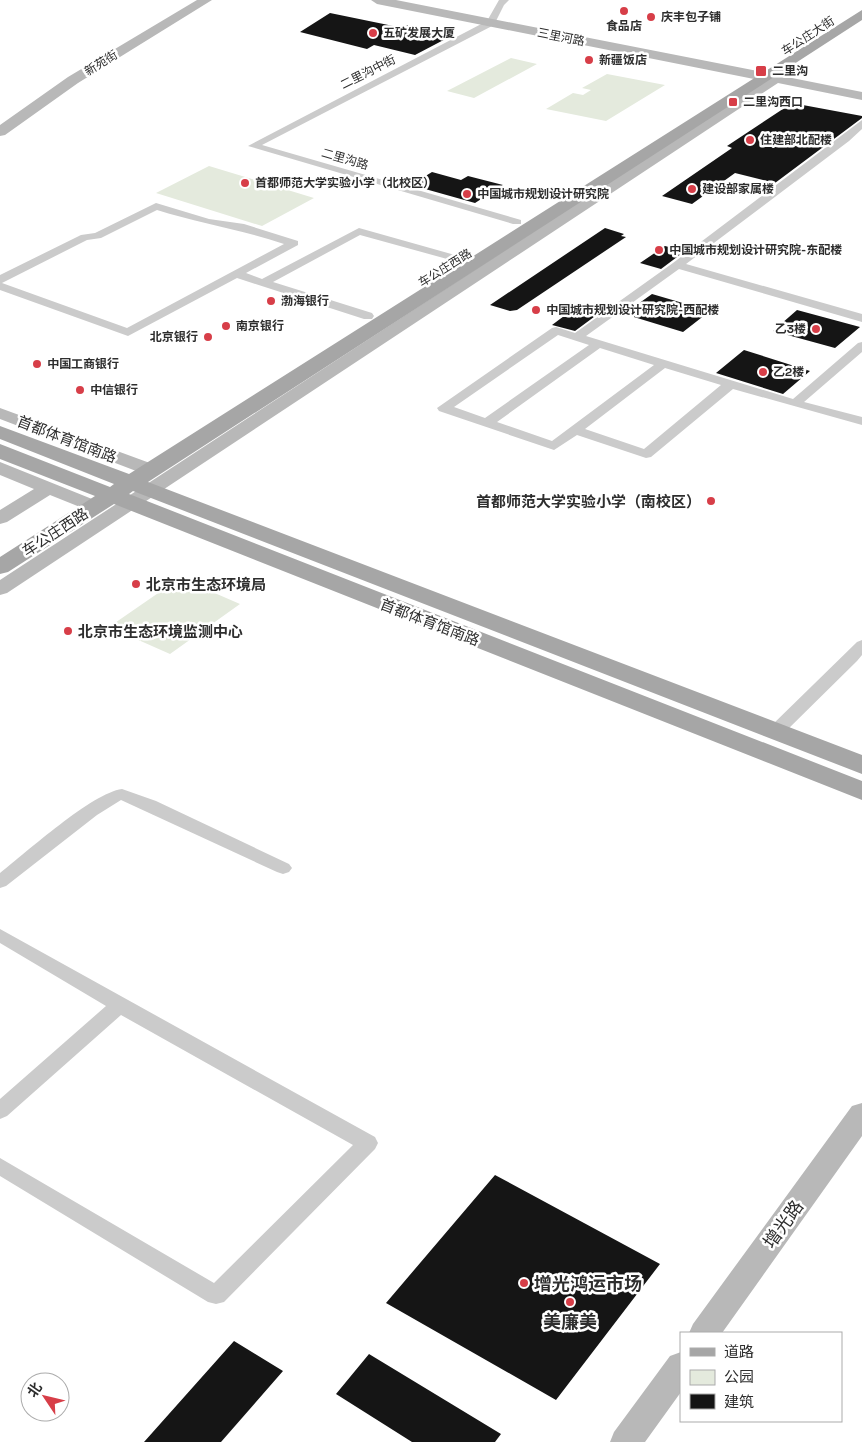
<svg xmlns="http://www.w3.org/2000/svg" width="862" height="1442" viewBox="0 0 862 1442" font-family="'Space Grotesk','Noto Sans SC',sans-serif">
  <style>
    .green { fill: #e4eadd }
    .building { fill: #151515 }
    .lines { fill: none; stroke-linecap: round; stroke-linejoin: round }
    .street { fill: #cbcbcb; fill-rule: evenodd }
    .secondary { fill: #b8b8b8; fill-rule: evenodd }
    .primary { fill: #a6a6a6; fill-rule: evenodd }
    .poi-dot { fill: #d73e48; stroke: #fff; stroke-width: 2 }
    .labels { text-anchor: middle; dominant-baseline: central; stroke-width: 5; stroke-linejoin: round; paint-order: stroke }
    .far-poi-label { font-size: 12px; font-weight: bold; fill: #2e2e2e; stroke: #fff; text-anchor: start }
    .far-street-label { font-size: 12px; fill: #2e2e2e; stroke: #fff }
    .street-label { font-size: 15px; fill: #2e2e2e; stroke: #fff }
    .poi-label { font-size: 15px; font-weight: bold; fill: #2e2e2e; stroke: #fff; text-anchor: start }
    .near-street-label { font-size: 18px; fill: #2e2e2e; stroke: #fff }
    .near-poi-label { font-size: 18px; font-weight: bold; fill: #2e2e2e; stroke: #fff; text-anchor: start }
  </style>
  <rect width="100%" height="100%" fill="#fff"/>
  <!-- green -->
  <path class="green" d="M511 58 537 64 474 98 447 91Z
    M607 74 665 85 606 121 546 109 573 93 583 95 591 90 582 88Z
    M209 166 314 198 262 226 156 193Z
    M180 578 240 604 170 654 109 627Z"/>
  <!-- building -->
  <path class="building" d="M330 13 403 28 408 25 455 34 415 55 374 45 367 49 300 32Z
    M792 103 862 116V118L775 183 735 173 692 204 662 196 732 148 727 146Z
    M432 172 461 180 468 176 503 185 475 203 411 185Z
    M605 228 624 234 621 236 626 237 517 310 510 311 490 305Z
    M665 246 685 251 661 269 640 263Z
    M652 294 710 311 683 332 624 314Z
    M580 304 602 311 575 331 552 325Z
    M797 310 860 327 835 348 773 331Z
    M744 350 810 371 783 394 716 373Z
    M495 1175 660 1264 556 1400 386 1303Z
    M234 1341 283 1371 221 1442H144Z
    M369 1354 501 1434 495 1442H412L336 1394Z"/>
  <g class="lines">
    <!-- street -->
    <path class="street" d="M499 0H509L504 5 494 25 262 145 521 220V224H513L248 146 487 21Z
      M862 120V129L849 141 686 264 862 314V322L679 269 586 336 793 399 858 343 862 342V352L804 402 862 417V425L733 389 651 457 646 458 577 435 554 450 439 411 437 408 552 328 556 327 575 333 673 263ZM558 335 589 345 485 418 454 407ZM600 348 654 365 552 441 497 422ZM665 368 721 385 644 449 585 429Z
      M156 203 209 219 244 224 298 241V245L246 273 262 279 359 228 462 257 464 259 458 262 360 235 273 282 372 313 374 316 372 319H364L237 278 128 336 0 290V275L81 235 95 233ZM157 210C199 223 242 230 284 244L127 328 2 283 87 240 101 238Z
      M862 640V655L857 661 782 735H770L768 731 770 727 857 642Z
      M122 789 156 801 289 864 292 868 289 872 283 874 277 872 121 800 97 815 6 886 0 888V873C27 852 92 793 122 789Z
      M0 929 375 1137 378 1143 375 1149 224 1302 216 1304 208 1302 0 1176V1158L214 1283 353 1145 121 1015 7 1116 0 1119V1099L106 1006 0 943Z"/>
    <!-- secondary -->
    <path class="secondary" d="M197 0H212L78 83 5 135 0 136V125L68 77Z
      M371 0H396L773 74 786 68 793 72 787 77 862 92V100L778 83 7 593 0 595V580L764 81 377 4Z
      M0 408 158 466 160 470 158 474H144L0 419Z
      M0 462 102 503 105 507 102 511 95 513 50 495 7 522 0 524V510L34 489 0 475Z
      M862 1103V1136L722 1333H689L693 1324 852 1106Z
      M681 1352V1392L645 1442H610L614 1432 670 1356Z"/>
    <!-- primary -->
    <path class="primary" d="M862 10V20L148 482 862 755V774L133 491 129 494 862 781V800L114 504 8 572 0 574V557L95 496 0 459V444L110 487 114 484 0 439V426L129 474Z"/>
  </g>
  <!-- markers -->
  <g class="poi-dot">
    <circle cx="624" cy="11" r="5"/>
    <circle cx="651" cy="17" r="5"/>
    <circle cx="373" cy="33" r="5"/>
    <circle cx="589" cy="60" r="5"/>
    <rect x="755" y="65" width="12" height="12" rx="2.5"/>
    <rect x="728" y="97" width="10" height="10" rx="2.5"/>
    <circle cx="750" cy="140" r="5"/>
    <circle cx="245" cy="183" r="5"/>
    <circle cx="692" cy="189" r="5"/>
    <circle cx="467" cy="194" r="5"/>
    <circle cx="659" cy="250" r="5"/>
    <circle cx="271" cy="301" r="5"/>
    <circle cx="536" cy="310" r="5"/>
    <circle cx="226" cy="326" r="5"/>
    <circle cx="816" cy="329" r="5"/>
    <circle cx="208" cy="337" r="5"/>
    <circle cx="37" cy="364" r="5"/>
    <circle cx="763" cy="372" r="5"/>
    <circle cx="80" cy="390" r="5"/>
    <circle cx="711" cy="501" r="5"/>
    <circle cx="136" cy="584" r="5"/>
    <circle cx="68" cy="631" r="5"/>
    <circle cx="524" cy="1283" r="5"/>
    <circle cx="570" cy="1302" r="5"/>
  </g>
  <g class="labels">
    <!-- far-poi labels -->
    <g class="far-poi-label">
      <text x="661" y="17">庆丰包子铺</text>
      <text x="624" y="26" text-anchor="middle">食品店</text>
      <text x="383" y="33">五矿发展大厦</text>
      <text x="599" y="60">新疆饭店</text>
      <text x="772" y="71">二里沟</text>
      <text x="743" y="102">二里沟西口</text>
      <text x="760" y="140">住建部北配楼</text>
      <text x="255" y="183">首都师范大学实验小学（北校区）</text>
      <text x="702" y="189">建设部家属楼</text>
      <text x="477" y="194">中国城市规划设计研究院</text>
      <text x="669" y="250">中国城市规划设计研究院-东配楼</text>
      <text x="281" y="301">渤海银行</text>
      <text x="546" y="310">中国城市规划设计研究院-西配楼</text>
      <text x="236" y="326">南京银行</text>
      <text x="806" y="329" text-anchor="end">乙3楼</text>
      <text x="198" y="337" text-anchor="end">北京银行</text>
      <text x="47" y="364">中国工商银行</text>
      <text x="773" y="372">乙2楼</text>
      <text x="90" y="390">中信银行</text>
    </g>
    <!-- far-street labels -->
    <g class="far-street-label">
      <text transform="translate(808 36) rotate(-33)">车公庄大街</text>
      <text transform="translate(561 37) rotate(11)">三里河路</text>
      <text transform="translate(101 63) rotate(-32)">新苑街</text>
      <text transform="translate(368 72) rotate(-27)">二里沟中街</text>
      <text transform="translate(345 159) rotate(16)">二里沟路</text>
      <text transform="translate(445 268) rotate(-32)">车公庄西路</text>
    </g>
    <!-- street labels -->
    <g class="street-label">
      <text transform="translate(67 439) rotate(21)">首都体育馆南路</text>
      <text transform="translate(55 532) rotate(-33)">车公庄西路</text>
      <text transform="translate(430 622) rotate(21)">首都体育馆南路</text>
    </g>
    <!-- poi labels -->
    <g class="poi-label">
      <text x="701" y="501" text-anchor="end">首都师范大学实验小学（南校区）</text>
      <text x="146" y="584">北京市生态环境局</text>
      <text x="78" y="631">北京市生态环境监测中心</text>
    </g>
    <!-- near-street labels -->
    <g class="near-street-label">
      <text transform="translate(783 1224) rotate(-54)">增光路</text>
    </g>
    <!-- near-poi labels -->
    <g class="near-poi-label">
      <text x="534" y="1283">增光鸿运市场</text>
      <text x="570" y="1321" text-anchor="middle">美廉美</text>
    </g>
  </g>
  <!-- legend -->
  <rect x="680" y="1332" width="162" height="90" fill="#ffffff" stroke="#ababab"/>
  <rect x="690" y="1348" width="25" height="8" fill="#a6a6a6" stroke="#ababab"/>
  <text x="724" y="1357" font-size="15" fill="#2e2e2e">道路</text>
  <rect x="690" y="1370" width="25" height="15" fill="#e4eadd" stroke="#ababab"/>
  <text x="724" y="1382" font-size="15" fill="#2e2e2e">公园</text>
  <rect x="690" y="1394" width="25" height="15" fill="#151515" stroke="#ababab"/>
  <text x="724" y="1407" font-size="15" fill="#2e2e2e">建筑</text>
  <!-- north arrow -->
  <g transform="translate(45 1397) rotate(305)"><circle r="24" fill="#ffffff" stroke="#ababab"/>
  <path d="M0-4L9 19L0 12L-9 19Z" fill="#d73e48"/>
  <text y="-8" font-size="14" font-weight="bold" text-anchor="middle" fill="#2e2e2e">北</text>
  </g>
</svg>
